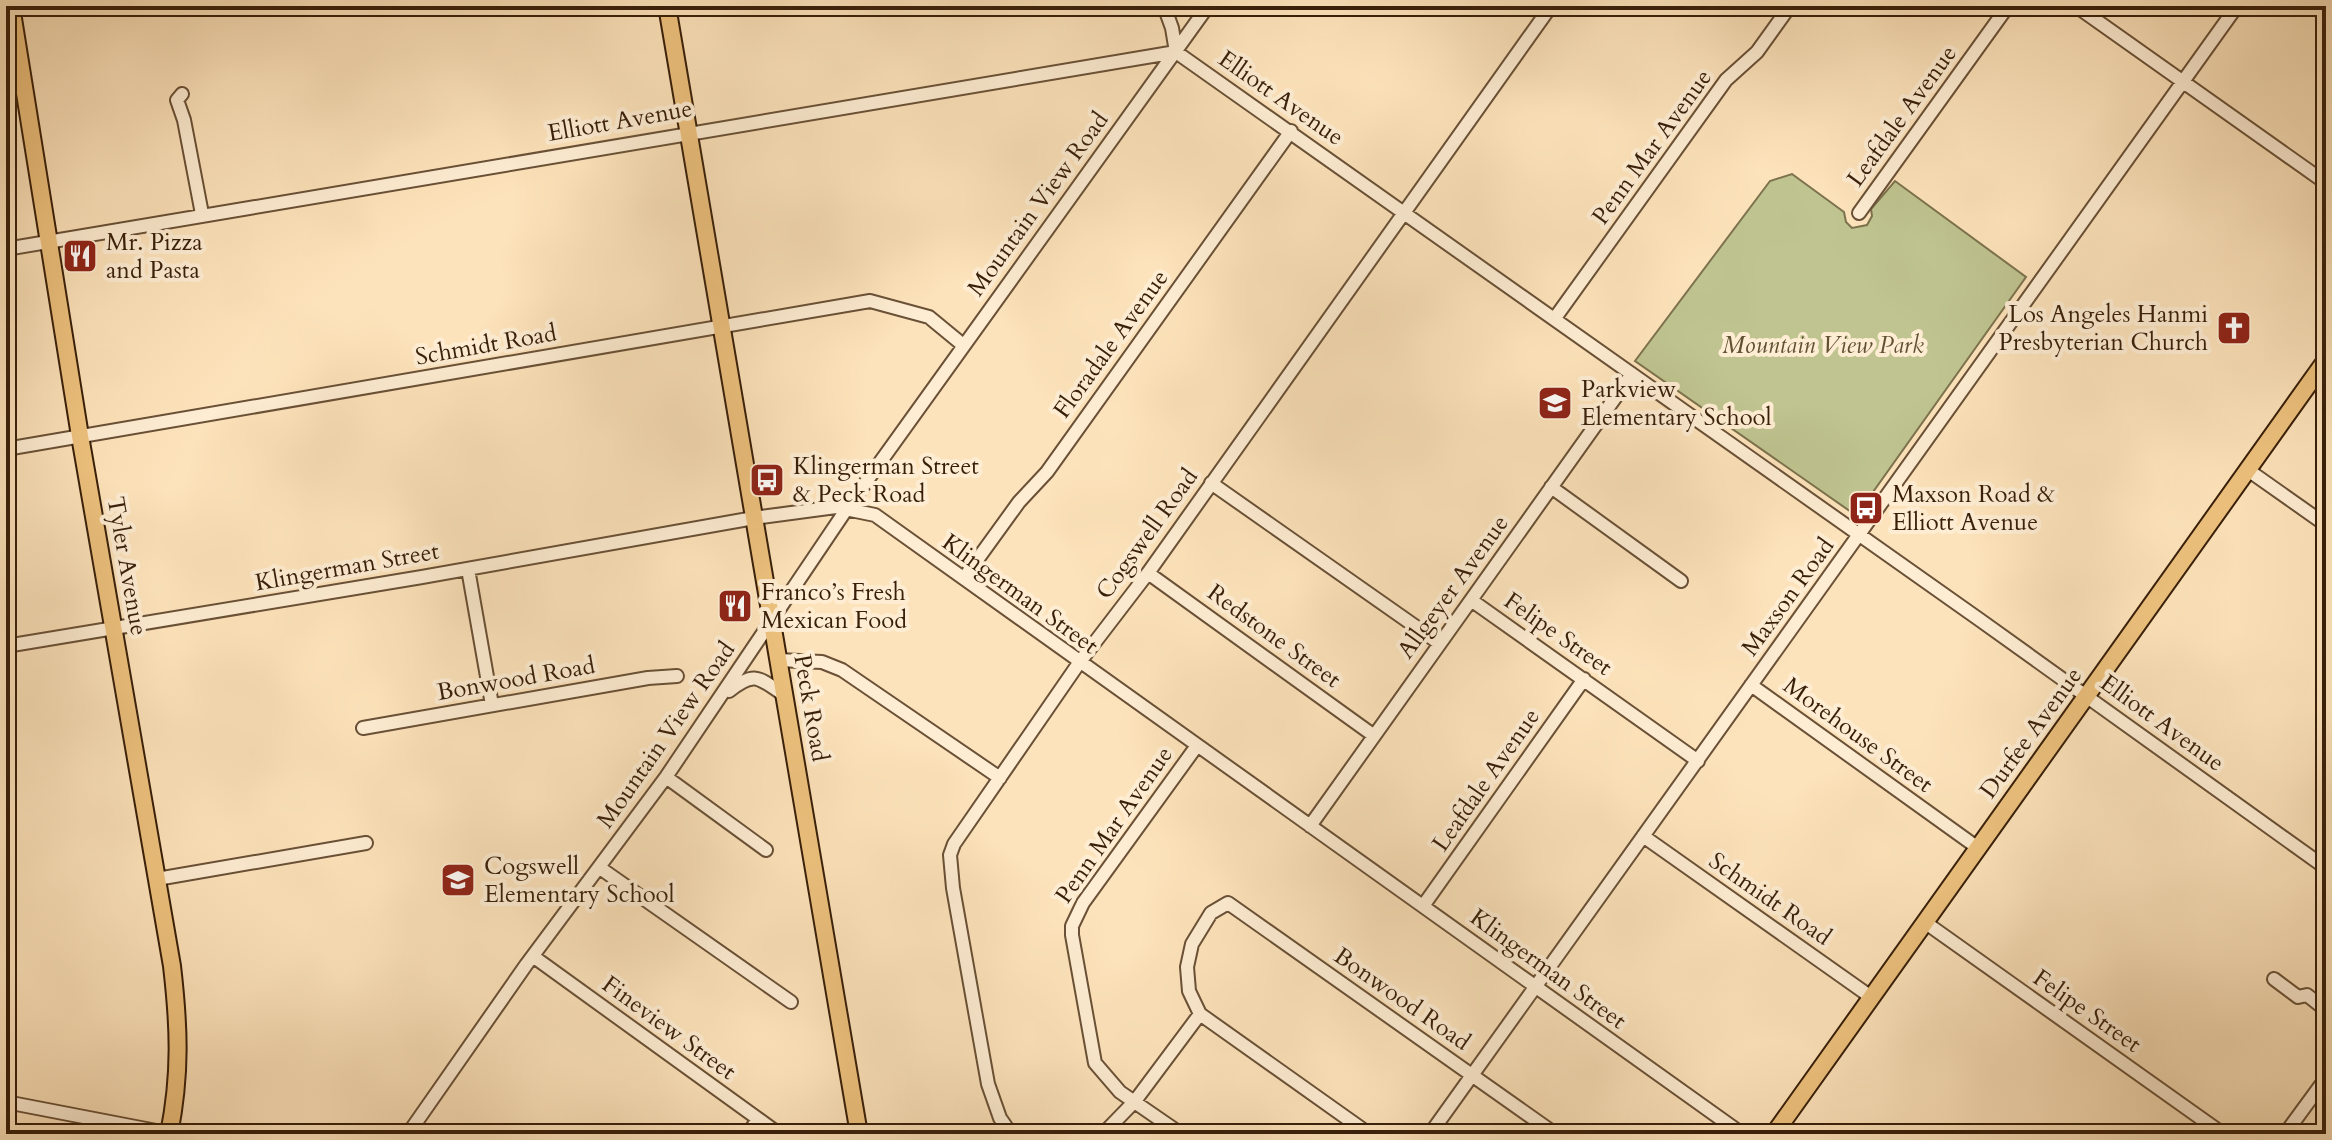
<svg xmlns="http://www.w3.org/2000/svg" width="2332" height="1140" viewBox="0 0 2332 1140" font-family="Cardo,serif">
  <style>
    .green { fill: #bfc490; stroke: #7c724d; stroke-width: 2 }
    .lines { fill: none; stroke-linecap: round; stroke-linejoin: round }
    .minor-casing { stroke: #695036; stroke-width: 16 }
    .major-casing { stroke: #381f0a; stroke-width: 20 }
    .minor { stroke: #feedd3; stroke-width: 12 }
    .major { stroke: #eec27e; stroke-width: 16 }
    .labels { text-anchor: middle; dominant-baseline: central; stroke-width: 8; stroke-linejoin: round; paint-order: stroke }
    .street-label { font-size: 24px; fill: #381f0a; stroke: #feedd3 }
    .poi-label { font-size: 24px; fill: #381f0a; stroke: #feedd3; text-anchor: start }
    .park-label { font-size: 24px; font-style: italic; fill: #605132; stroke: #feedd3 }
  </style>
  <rect width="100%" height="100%" fill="#fde3bb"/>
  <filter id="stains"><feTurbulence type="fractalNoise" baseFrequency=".0025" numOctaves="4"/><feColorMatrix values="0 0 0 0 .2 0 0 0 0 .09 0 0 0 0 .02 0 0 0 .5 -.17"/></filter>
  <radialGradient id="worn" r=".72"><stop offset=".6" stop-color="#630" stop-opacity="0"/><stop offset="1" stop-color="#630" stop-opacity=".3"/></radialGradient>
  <!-- green -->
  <path class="green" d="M1792 174 1844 212 1846 222 1852 228 1867 225 1872 216 1871 209 1895 181 2026 277 1863 506 1854 514 1635 361 1770 181Z"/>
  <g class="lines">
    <!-- minor casing -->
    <g class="minor-casing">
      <path id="minor" d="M1164 6 1172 28 1176 52
        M2076 6 2326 183
        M182 94 177 100 184 120 202 214
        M1859 213 2008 6
        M6 249 1176 52 1980 620 2326 868
        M1555 318 1726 80 1757 52 1790 6
        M6 449 870 301 929 317 963 345
        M2248 470 2326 525
        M1211 483 1439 643
        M1551 487 1681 581
        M468 569 492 705
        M1148 573 1373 735
        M964 578 1019 502 1047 472 1291 131
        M1471 600 1698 761
        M6 646 422 577 754 518 836 507 875 515 1742 1134
        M778 660 822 662 842 670 1000 778
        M1751 685 1978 848
        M729 691C755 670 759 678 784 695
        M363 728 648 678 677 676
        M666 777 766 850
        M1310 826 1632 374
        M1643 836 1871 997
        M600 868 791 1002
        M157 879 366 843
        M1423 906 1584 679
        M1926 923 2223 1134
        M534 957 779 1134
        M2274 979 2298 997 2307 995 2326 1010
        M1200 1014 1369 1134
        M6 1102 172 1134
        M408 1134 526 965 666 777 848 507 1208 6
        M748 1134 758 1119
        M1011 1134 1000 1118 988 1084 953 888 950 855 954 844 1079 663 1148 573 1551 6
        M1103 1134 1135 1101 1200 1014 1189 991 1187 967 1192 944 1211 913 1228 903 1551 1131
        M1181 1134 1120 1092 1095 1063 1072 935V926L1083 903 1196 747
        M1430 1134 2237 6
        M2285 1134 2326 1078"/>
    </g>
    <!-- major casing -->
    <g class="major-casing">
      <path id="major" d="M11 6 80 436 172 966C179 1026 181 1074 169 1134
        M667 6 859 1134
        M1774 1134 2326 360"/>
    </g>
    <!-- minor -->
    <use href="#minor" class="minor"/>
    <!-- major -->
    <use href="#major" class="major"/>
  </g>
  <!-- icons -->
  <defs>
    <g id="restaurant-square" transform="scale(1.8)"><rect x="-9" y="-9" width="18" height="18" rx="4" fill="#8f2418" stroke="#feedd3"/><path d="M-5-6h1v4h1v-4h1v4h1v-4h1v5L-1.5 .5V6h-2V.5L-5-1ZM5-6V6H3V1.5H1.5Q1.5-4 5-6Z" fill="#fff"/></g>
    <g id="church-square" transform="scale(1.8)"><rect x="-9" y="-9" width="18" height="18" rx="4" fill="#8f2418" stroke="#feedd3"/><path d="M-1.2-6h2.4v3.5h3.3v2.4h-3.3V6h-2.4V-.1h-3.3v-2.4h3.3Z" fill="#fff"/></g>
    <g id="school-square" transform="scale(1.8)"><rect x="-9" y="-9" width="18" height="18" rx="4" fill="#8f2418" stroke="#feedd3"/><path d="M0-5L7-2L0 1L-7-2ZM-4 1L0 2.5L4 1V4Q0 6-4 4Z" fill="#fff"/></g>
    <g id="bus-square" transform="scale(1.8)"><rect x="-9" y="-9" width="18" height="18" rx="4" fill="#8f2418" stroke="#feedd3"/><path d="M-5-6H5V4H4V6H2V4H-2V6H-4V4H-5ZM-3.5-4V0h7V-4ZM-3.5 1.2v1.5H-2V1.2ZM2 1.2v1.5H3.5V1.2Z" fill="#fff"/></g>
  </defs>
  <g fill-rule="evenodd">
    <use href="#restaurant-square" x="80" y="256"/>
    <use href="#church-square" x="2234" y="328"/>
    <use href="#school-square" x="1555" y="403"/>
    <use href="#bus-square" x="767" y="480"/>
    <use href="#bus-square" x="1866" y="508"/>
    <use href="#restaurant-square" x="735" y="606"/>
    <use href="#school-square" x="458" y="880"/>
  </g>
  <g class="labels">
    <!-- street labels -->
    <g class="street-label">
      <text transform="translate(1281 98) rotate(35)">Elliott Avenue</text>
      <text transform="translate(1902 116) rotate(-54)">Leafdale Avenue</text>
      <text transform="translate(620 121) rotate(-10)">Elliott Avenue</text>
      <text transform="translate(1652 147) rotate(-54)">Penn Mar Avenue</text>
      <text transform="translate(1038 204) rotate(-54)">Mountain View Road</text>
      <text transform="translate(1111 344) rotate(-54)">Floradale Avenue</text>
      <text transform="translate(486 345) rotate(-10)">Schmidt Road</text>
      <text transform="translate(1147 534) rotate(-54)">Cogswell Road</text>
      <text transform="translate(127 566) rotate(80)">Tyler Avenue</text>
      <text transform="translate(347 567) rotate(-10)">Klingerman Street</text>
      <text transform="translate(1453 587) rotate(-54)">Allgeyer Avenue</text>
      <text transform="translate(1020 594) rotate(36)">Klingerman Street</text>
      <text transform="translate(1788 597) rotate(-54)">Maxson Road</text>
      <text transform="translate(1558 634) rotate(35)">Felipe Street</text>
      <text transform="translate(1274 636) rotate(36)">Redstone Street</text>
      <text transform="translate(516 679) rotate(-10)">Bonwood Road</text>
      <text transform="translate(811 708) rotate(80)">Peck Road</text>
      <text transform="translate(2162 723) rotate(36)">Elliott Avenue</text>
      <text transform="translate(2031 733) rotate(-54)">Durfee Avenue</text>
      <text transform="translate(666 735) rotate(-55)">Mountain View Road</text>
      <text transform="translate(1858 735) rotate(36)">Morehouse Street</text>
      <text transform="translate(1486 780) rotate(-55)">Leafdale Avenue</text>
      <text transform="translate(1114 825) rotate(-55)">Penn Mar Avenue</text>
      <text transform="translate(1770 899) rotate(35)">Schmidt Road</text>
      <text transform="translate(1548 969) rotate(36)">Klingerman Street</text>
      <text transform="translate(1402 999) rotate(35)">Bonwood Road</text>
      <text transform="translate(2087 1011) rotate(35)">Felipe Street</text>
      <text transform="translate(669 1028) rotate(36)">Fineview Street</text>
    </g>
    <!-- poi labels -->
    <g class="poi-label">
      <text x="106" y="242">Mr. Pizza<tspan x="106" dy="28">and Pasta</tspan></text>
      <text x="2208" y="314" text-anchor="end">Los Angeles Hanmi<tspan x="2208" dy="28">Presbyterian Church</tspan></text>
      <text x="1581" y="389">Parkview<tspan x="1581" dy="28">Elementary School</tspan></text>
      <text x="793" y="466">Klingerman Street<tspan x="793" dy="28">&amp; Peck Road</tspan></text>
      <text x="1892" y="494">Maxson Road &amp;<tspan x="1892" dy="28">Elliott Avenue</tspan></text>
      <text x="761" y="592">Franco’s Fresh<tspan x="761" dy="28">Mexican Food</tspan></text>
      <text x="484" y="866">Cogswell<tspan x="484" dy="28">Elementary School</tspan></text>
    </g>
    <!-- park labels -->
    <g class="park-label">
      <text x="1823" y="345">Mountain View Park</text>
    </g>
  </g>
  <!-- margin -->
  <rect width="2332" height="1140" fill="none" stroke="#fde3bb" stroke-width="32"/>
  <rect x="8" y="8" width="2316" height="1124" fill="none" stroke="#381f0a" stroke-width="4"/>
  <rect x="16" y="16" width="2300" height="1108" fill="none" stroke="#381f0a" stroke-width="2"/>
  <rect width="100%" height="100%" filter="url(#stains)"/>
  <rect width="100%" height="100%" fill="url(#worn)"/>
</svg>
